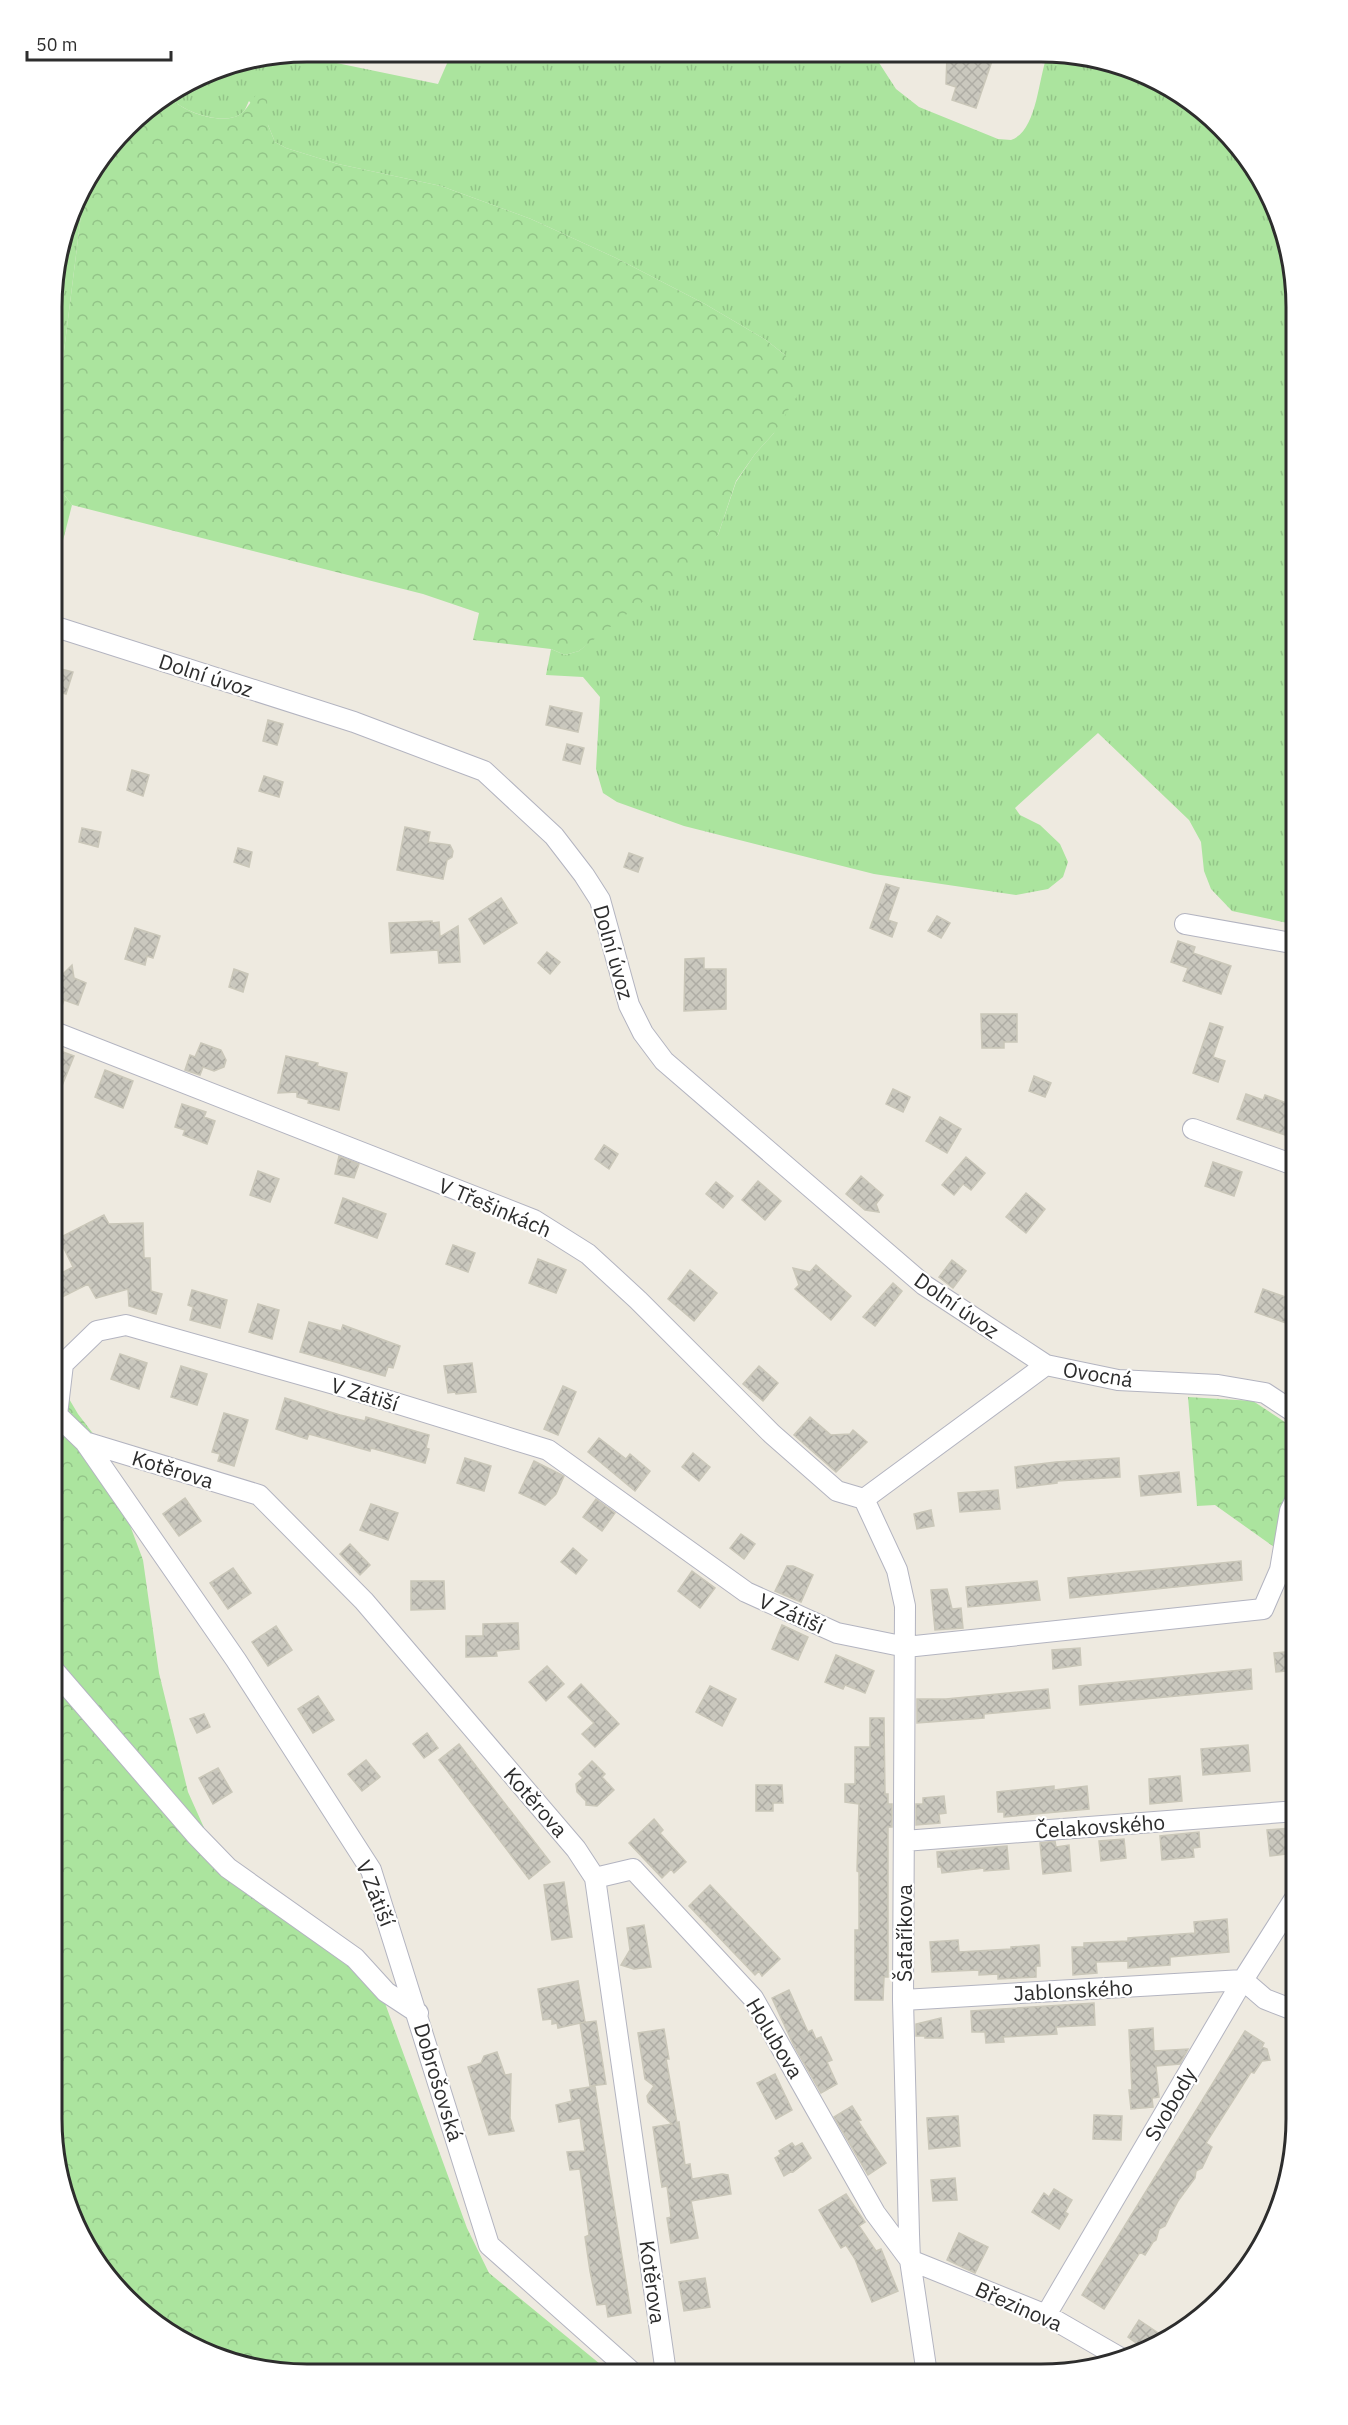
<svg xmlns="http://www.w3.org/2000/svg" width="1348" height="2425" viewBox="0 0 1348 2425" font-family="'IBM Plex Sans',sans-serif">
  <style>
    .grass { fill: url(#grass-tufts) }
    .forest { fill: url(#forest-crowns) }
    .building { fill: url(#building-cross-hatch); stroke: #cac7b9; stroke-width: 1.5 }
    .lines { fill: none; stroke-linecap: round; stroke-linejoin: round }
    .minor-casing { stroke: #b3b4c0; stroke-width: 22 }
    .minor { stroke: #fff; stroke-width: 20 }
    .labels { text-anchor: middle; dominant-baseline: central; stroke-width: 4.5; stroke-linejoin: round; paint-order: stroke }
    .street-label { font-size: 21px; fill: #2d2d2d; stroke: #fff }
    .rim { fill: none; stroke: #2d2d2d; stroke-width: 3 }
  </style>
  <defs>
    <pattern id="grass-tufts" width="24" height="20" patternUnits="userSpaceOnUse" patternTransform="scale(1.5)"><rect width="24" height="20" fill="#abe49e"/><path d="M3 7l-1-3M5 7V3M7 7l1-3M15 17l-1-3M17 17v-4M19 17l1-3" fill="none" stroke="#93c488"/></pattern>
    <pattern id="forest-crowns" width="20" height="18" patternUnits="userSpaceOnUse" patternTransform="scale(1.5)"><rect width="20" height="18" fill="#abe49e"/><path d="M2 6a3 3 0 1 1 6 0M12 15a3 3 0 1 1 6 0" fill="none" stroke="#93c488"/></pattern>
    <pattern id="building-cross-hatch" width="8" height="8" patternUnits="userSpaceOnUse" patternTransform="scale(1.5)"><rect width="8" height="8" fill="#cac8be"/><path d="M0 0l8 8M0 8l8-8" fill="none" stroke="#aeaca4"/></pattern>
  </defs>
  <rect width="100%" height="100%" fill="#eeeae0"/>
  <!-- grass -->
  <path class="grass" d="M352 51 441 52C418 71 379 56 352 51Z
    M452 52 874 55 896 89 919 107 998 139 1011 140C1037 131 1038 80 1047 56H1091L1154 77 1210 114 1254 164 1283 224 1297 307V925L1232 911 1211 889 1204 871 1201 842 1189 820 1098 733 1015 808 1020 815 1040 825 1060 844 1068 862 1063 877 1048 889 1016 895 874 874 684 826 617 802 603 793 596 769 600 697 583 677 546 675 551 649 565 655 579 651 718 535 736 482 755 454 774 433 785 355 766 340 705 304 616 258 531 219 441 186 338 164 286 148 275 142 268 125 249 101C247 105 245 111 242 113 226 127 179 112 169 95L209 70 293 54 438 84Z
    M85 183 53 439V273L78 193Z
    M53 480 72 505 53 580Z"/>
  <!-- forest -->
  <path class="forest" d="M258 93 267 95 268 125 275 142 286 148 338 164 441 186 531 219 616 258 705 304 766 340 785 355 794 369 797 378V396L774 433 755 454 736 481 718 535 693 563 579 651 565 655 551 649 473 640 479 613 423 594 72 505 53 480V439L85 183 138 115 169 95C179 112 227 128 243 112 248 107 252 99 258 93Z
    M52 1370 78 1414 98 1440 143 1560 159 1673 188 1792 227 1879 370 1962 467 2228 489 2273 611 2373 273 2372 194 2348 138 2311 94 2261 65 2201 51 2118Z
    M1188 1397 1253 1401 1297 1430V1552L1291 1559 1215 1505 1197 1506Z"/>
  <!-- building -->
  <path class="building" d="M947 55H973L992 61 976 108 952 100 956 87 946 84Z
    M53 667 73 672 66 694 53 690Z
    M550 706 582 713 578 732 546 725Z
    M268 720 283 724 277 745 263 741Z
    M567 744 584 748 580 764 563 760Z
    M132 770 149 775 143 796 127 790Z
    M264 776 283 782 279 797 259 791Z
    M405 827 430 832 428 842 450 845 453 851 452 857 447 860 443 879 397 870Z
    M82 828 101 832 98 847 79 842Z
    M238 848 252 852 249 867 234 862Z
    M629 853 643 858 638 872 624 867Z
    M886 884 899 888 888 920 897 923 892 937 870 928Z
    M501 898 517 923 484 944 469 919Z
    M937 916 950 923 941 938 928 931Z
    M432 921V923L439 922 440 937 458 926 460 962 439 963 438 950 391 953 389 923Z
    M135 928 160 936 153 958 147 956 145 965 125 959Z
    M1178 941 1195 947 1193 953 1231 966 1221 994 1183 981 1188 968 1171 962Z
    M547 952 560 962 550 974 538 963Z
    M704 958V969H726V1009L684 1011 685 959Z
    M72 965 74 978 86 983 78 1005 64 1000 57 1020 52 1019V983L57 972 63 974Z
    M234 969 248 974 243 992 229 987Z
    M981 1014H1017V1042H1004V1048H982Z
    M1210 1023 1223 1027 1213 1057 1225 1061 1218 1082 1193 1073Z
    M201 1043 221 1050 226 1060 224 1067 214 1071 203 1067 200 1075 185 1070 190 1055 195 1057Z
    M52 1048 74 1056 53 1108H52Z
    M286 1056 318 1063 317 1066 347 1073 339 1110 308 1103 309 1100 297 1097V1092L278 1093Z
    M105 1070 133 1081 123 1108 95 1097Z
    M1034 1076 1051 1083 1045 1097 1029 1091Z
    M893 1089 910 1097 903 1112 886 1104Z
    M1246 1094 1263 1100 1265 1095 1297 1107V1139L1237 1119Z
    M182 1104 206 1112 204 1117 215 1121 207 1144 183 1135 185 1130 175 1127Z
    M940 1117 961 1129 947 1153 926 1141Z
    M604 1145 618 1154 609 1169 595 1159Z
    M339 1156 359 1164 354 1178 335 1174Z
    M966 1157 985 1173 971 1190 963 1184 954 1195 942 1185Z
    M1213 1162 1242 1172 1234 1196 1205 1186Z
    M258 1171 279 1179 270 1202 250 1195Z
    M861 1176 883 1195 876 1204 879 1212 865 1210 846 1194Z
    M758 1181 781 1201 765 1220 742 1200Z
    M716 1182 733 1196 723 1208 706 1194Z
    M1026 1193 1045 1209 1026 1233 1006 1217Z
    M343 1198 386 1214 377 1238 335 1223Z
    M104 1215 109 1224 143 1223 144 1258H150L151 1291 162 1294 156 1314 129 1306 128 1289 96 1298 88 1284 52 1302V1278L73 1267 59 1238Z
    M453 1245 475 1253 468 1272 446 1264Z
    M538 1259 566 1270 556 1293 529 1283Z
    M952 1260 966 1271 953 1288 939 1277Z
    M816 1265 851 1296 831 1320 795 1289 799 1285 793 1268 810 1272Z
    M690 1270 717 1293 694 1321 668 1299Z
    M893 1283 902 1291 875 1326 863 1317Z
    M1263 1289 1294 1300 1286 1323 1255 1312Z
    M192 1290 227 1300 220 1328 190 1320 193 1307 188 1305Z
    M258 1304 279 1310 272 1339 249 1332Z
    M309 1322 341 1331 343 1325 400 1346 393 1368 388 1367 385 1376 300 1352Z
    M120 1354 147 1363 139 1389 111 1379Z
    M472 1363 476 1392 456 1394 455 1392 448 1393 444 1366Z
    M181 1366 207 1374 197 1405 171 1397Z
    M759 1366 778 1383 763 1401 743 1384Z
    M563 1386 576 1392 558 1435 544 1429Z
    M285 1398 340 1415 365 1421 366 1417 429 1435 426 1448 429 1449 425 1463 371 1448 370 1451 309 1434 307 1439 276 1429Z
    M224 1413 248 1420 234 1466 218 1461 220 1454 212 1452Z
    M810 1417 831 1435 850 1434 853 1430 867 1442 836 1472 794 1435Z
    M599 1438 626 1459 630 1454 650 1471 635 1491 588 1452Z
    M693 1453 710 1467 699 1481 682 1467Z
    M465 1458 491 1466 484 1491 457 1483Z
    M1119 1458 1120 1477 1057 1481V1483L1017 1488 1015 1467 1056 1462Z
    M534 1461 564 1476 556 1494 545 1505 519 1493Z
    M1179 1472 1181 1492 1141 1496 1139 1476Z
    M998 1490 1000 1509 960 1512 958 1493Z
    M185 1498 201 1521 179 1536 163 1514Z
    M596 1499 615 1513 602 1531 583 1517Z
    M371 1504 398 1513 388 1540 360 1530Z
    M931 1510 934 1526 917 1529 914 1514Z
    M741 1534 755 1544 744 1559 730 1548Z
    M350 1544 370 1565 360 1575 340 1554Z
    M573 1548 587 1560 576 1574 561 1562Z
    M1241 1561 1242 1580 1070 1598 1068 1578Z
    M787 1566H793L813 1575 801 1602 775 1591Z
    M233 1568 251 1593 228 1609 210 1583Z
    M692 1571 715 1588 700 1608 678 1591Z
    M411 1581H444L445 1609 411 1610Z
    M1037 1581 1040 1600 968 1607 966 1587Z
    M947 1589 952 1609 961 1608 963 1628 935 1630 931 1590Z
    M518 1623 519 1649 496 1651 497 1656 466 1657V1636H483V1624Z
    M782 1625 808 1637 798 1660 772 1649Z
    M276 1626 292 1650 268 1666 252 1642Z
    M1080 1648 1081 1665 1053 1669 1052 1650Z
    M1297 1651V1670L1276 1672 1274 1653Z
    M836 1655 874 1671 865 1693 845 1685 843 1689 825 1682Z
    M547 1666 564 1684 546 1701 529 1682Z
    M1251 1669 1252 1689 1080 1705 1079 1686Z
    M581 1684 619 1724 595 1747 582 1734 594 1723 568 1697Z
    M710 1686 736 1699 722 1726 696 1712Z
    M1048 1689 1050 1708 984 1714V1718L917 1723V1699H946Z
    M318 1696 334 1720 313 1733 298 1709Z
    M204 1714 210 1727 197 1733 190 1719Z
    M870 1718H884L885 1794H888V1804H892V1827H888V1977H884L883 2000H855V1930H859V1872L857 1871 859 1804 845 1802V1784H855V1747H870Z
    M427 1733 438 1748 424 1758 413 1744Z
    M459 1744 550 1862 529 1879 439 1760Z
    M1248 1745 1250 1771 1203 1775 1201 1749Z
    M366 1760 380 1777 362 1791 348 1774Z
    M592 1761 605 1774 602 1777 614 1790 597 1806 586 1805V1801L577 1792 576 1784 583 1778 579 1774Z
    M218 1768 232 1792 213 1804 199 1778Z
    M1180 1776 1182 1801 1150 1804 1149 1779Z
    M756 1785H782L783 1803H773V1811H756Z
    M1054 1786V1790L1087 1786 1089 1809 1004 1817V1812H998L997 1792Z
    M944 1796 946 1813 939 1814 940 1823 916 1825V1804H923V1798Z
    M654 1819 663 1830 660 1833 686 1862 674 1873 671 1869 662 1878 629 1843Z
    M1292 1828 1294 1853 1270 1856 1267 1830Z
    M1199 1832 1200 1847 1193 1848 1194 1857 1162 1860 1160 1836Z
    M1124 1839 1126 1858 1101 1861 1099 1841Z
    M1055 1841 1056 1847 1069 1845 1071 1871 1043 1874 1040 1843Z
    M1007 1846 1009 1869 984 1871V1868L942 1873 941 1867H938L937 1852Z
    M564 1882 572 1937 552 1940 544 1885Z
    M710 1885 780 1959 762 1976 759 1971 755 1975 689 1906Z
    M1227 1919 1229 1952 1170 1957V1965L1128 1968V1961L1096 1962 1097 1973 1073 1975 1072 1947H1084V1943L1128 1941V1938L1195 1933 1194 1922Z
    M644 1925 651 1967 634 1969 621 1965 630 1950 627 1928Z
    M958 1940 959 1952 1011 1949V1947L1039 1945 1040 1966H1036V1977L998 1979V1974L979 1975V1970L932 1972 930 1942Z
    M578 1981 585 2022 558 2028 557 2023 552 2024V2019L543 2020 538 1989Z
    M789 1990 808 2032 812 2030 816 2039 821 2037 832 2060 827 2062 837 2084 821 2093 794 2046 772 1998Z
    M1094 2003 1095 2025 1056 2027 1057 2034 1003 2037 1004 2042 986 2043 985 2032H972L971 2011Z
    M941 2018 943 2038H925V2036H916V2024Z
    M596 2021 606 2084 590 2086 580 2023Z
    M1153 2028 1154 2051 1188 2049 1180 2064 1156 2066 1159 2097 1152 2098 1153 2107 1131 2109 1129 2090H1132L1129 2030Z
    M664 2029 669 2059H666L669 2075 677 2123 679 2122 685 2165 690 2164 692 2179 722 2174 728 2175 731 2194 691 2201 698 2238 671 2243 667 2218 671 2217 667 2186 662 2187 653 2127 672 2124 648 2102 647 2096 654 2086 645 2079 638 2033Z
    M1245 2031 1264 2043 1262 2047 1267 2049 1270 2060 1262 2061 1254 2073 1251 2072 1206 2143 1212 2147 1202 2168 1196 2171 1195 2178 1178 2201 1165 2226 1159 2229 1156 2240 1153 2242 1145 2255 1140 2252 1104 2309 1082 2295Z
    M497 2052 505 2075 511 2074 510 2118 514 2131 489 2135 468 2067 481 2063 484 2056Z
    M775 2074 792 2110 776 2119 757 2083Z
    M595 2086 631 2313 608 2317 606 2304 597 2305 590 2271 585 2237 589 2235 580 2169 570 2170 567 2152 585 2151 580 2118 559 2122 556 2105 572 2101 570 2090Z
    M852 2106 861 2120 858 2121 886 2163 868 2175 834 2117Z
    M1094 2115 1122 2116 1121 2140 1093 2139Z
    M958 2116 960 2146 929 2149 927 2118Z
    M792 2143 795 2147 802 2143 811 2158 793 2172 792 2171 784 2176 775 2158 781 2154 779 2151Z
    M955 2178 957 2200 933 2201 931 2180Z
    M1054 2189 1072 2200 1065 2212 1068 2214 1059 2229 1032 2212 1044 2193 1049 2197Z
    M846 2194 865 2222 859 2226 876 2251 881 2249 898 2291 872 2302 855 2259 846 2245 841 2248 819 2210Z
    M959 2233 988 2247 975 2273 947 2260Z
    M705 2278 710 2307 684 2311 679 2282Z
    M1139 2320 1167 2339 1146 2350 1128 2337Z"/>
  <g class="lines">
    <!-- minor casing -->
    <g class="minor-casing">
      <path id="minor" d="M53 626 354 722 484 771 554 836 584 875 600 900 629 1005 643 1033 664 1061 924 1285 1046 1365
        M1185 924 1297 944
        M52 1031 534 1220 588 1254 638 1300 772 1434 837 1491 864 1499
        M1193 1129 1297 1166
        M85 1442 259 1495 364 1601 576 1849 595 1878 666 2373
        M864 1499 897 1570 905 1606 903 2000 909 2234 910 2260 927 2374
        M864 1499 1046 1365 1118 1380 1218 1385 1265 1393 1297 1414
        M52 1668 196 1835 228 1868 355 1958 386 1992 418 2013
        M904 1841 1297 1811
        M595 1878 633 1869 753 1998 875 2213 910 2260 1046 2315 1124 2360
        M903 2000 1243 1980 1265 1999 1296 2011
        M1046 2315 1243 1980 1297 1895
        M633 2373 489 2245 371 1870 236 1660 85 1442 57 1415 63 1364 97 1331 126 1325 334 1384 548 1450 746 1592 837 1633 906 1647 1263 1609 1280 1570 1290 1511 1297 1497"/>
    </g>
    <!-- minor -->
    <use href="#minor" class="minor"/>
  </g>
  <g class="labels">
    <!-- street labels -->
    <g class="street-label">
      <text transform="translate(206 675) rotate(18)">Dolní úvoz</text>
      <text transform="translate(614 952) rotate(74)">Dolní úvoz</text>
      <text transform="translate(495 1207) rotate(23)">V Třešinkách</text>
      <text transform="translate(957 1305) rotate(35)">Dolní úvoz</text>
      <text transform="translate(1098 1374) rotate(9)">Ovocná</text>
      <text transform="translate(365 1394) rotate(17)">V Zátiší</text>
      <text transform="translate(173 1469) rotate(17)">Kotěrova</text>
      <text transform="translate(792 1613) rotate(24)">V Zátiší</text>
      <text transform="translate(536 1802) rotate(49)">Kotěrova</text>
      <text transform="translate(1100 1826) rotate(-4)">Čelakovského</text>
      <text transform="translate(376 1893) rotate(68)">V Zátiší</text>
      <text transform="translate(904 1933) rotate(-90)">Šafaříkova</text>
      <text transform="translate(1073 1990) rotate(-3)">Jablonského</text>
      <text transform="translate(775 2038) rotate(59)">Holubova</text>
      <text transform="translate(439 2082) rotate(73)">Dobrošovská</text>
      <text transform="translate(1170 2104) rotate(-60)">Svobody</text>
      <text transform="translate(653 2282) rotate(82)">Kotěrova</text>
      <text transform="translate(1019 2306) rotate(24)">Březinova</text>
    </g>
  </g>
  <!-- crop -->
  <path d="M0 0H1348V2425H0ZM307 62H1041A245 245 0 0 1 1286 307V2119A245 245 0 0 1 1041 2364H307A245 245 0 0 1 62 2119V307A245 245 0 0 1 307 62Z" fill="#fff" fill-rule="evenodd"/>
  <path class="rim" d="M307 62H1041A245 245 0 0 1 1286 307V2119A245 245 0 0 1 1041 2364H307A245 245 0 0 1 62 2119V307A245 245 0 0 1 307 62Z"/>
  <!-- scale -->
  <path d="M27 51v9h144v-9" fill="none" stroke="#2d2d2d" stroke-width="3"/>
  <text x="36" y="51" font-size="18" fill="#2d2d2d" stroke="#ffffff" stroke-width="4.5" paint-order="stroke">50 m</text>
</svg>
